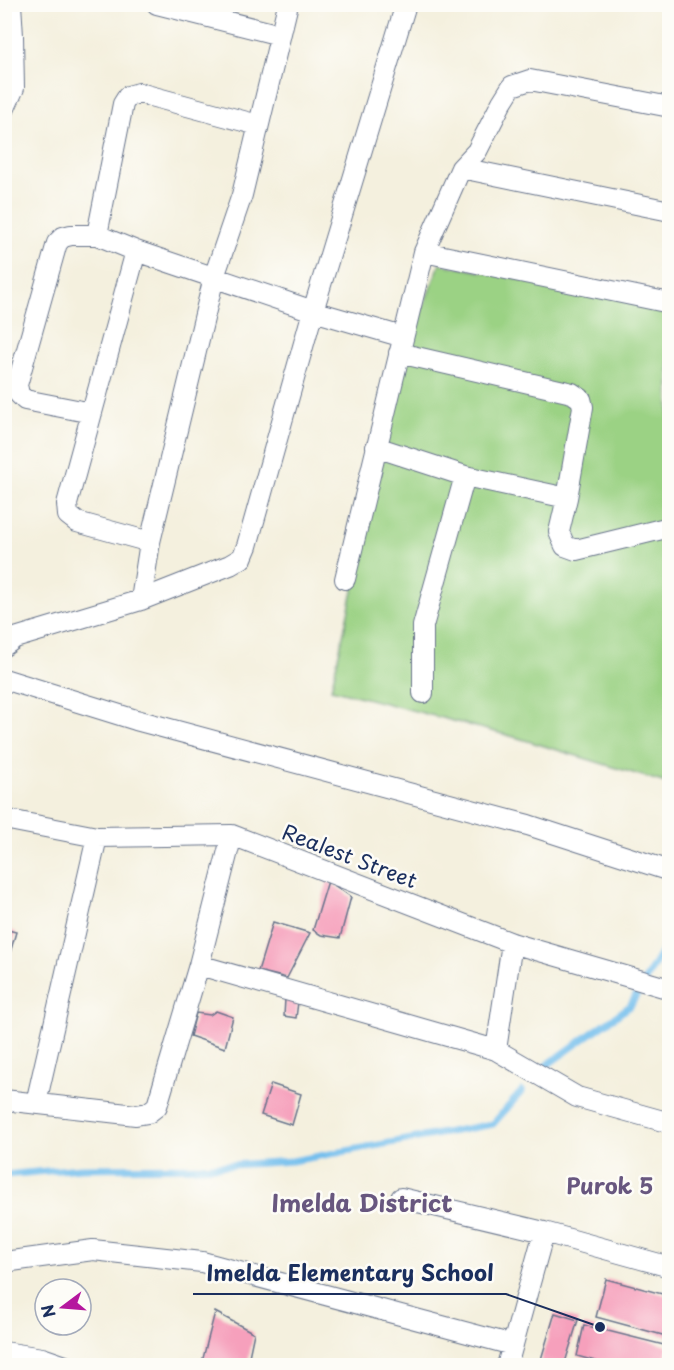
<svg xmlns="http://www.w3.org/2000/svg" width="674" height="1370" viewBox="0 0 674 1370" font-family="'Playpen Sans',sans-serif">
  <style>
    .green { fill: #9bd284; stroke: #5b8071; stroke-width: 1.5 }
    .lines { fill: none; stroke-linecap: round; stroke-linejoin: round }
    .stream { stroke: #74bfed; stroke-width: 7 }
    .building { fill: #f6a0bc }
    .street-casing { stroke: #67738b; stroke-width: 22 }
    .street { stroke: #fff; stroke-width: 20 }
    .labels { text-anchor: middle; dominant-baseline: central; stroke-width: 5; stroke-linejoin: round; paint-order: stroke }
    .street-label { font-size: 21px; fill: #1b2f5e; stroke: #fdfcf7 }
    .neighbourhood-label { font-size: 22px; font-weight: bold; fill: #68577f; stroke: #fdfcf7 }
    .quarter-label { font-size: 24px; font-weight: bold; fill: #68577f; stroke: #fdfcf7 }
    .leader { fill: none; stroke: #1b2f5e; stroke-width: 2 }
    .callout-dot { fill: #1b2f5e; stroke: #fdfcf7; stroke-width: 2 }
    .callout-label { font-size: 22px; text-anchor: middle; font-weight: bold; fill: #1b2f5e; stroke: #fdfcf7; stroke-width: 5; stroke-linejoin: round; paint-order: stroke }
  </style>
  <rect width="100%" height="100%" fill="#fdfcf7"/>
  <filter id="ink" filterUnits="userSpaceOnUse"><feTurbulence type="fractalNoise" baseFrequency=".0167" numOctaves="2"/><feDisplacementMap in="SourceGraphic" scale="12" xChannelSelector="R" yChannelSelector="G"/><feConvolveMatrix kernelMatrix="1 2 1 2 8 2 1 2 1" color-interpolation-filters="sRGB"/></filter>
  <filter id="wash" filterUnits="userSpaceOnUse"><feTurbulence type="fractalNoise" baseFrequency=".008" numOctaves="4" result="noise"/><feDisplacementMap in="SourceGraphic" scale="24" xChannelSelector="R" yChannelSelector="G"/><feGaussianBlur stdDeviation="1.35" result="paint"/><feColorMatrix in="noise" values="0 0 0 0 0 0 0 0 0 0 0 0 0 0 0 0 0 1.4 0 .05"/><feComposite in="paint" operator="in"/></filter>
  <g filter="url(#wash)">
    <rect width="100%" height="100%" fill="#f4f0de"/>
    <!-- green -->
    <path class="green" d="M440 264 669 307V784L518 738 331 689 409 342Z"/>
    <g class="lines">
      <!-- stream -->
      <path class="stream" d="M540 1070 630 1006 670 938
        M4 1175 81 1168 201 1167 292 1161 493 1124 522 1091"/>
    </g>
    <g id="blocks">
      <!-- building -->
      <path class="building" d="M328 881 351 897 340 938 321 935 313 930Z
        M273 922 310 933 287 978 258 971Z
        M4 929 16 932 10 953 4 951Z
        M285 999 298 1002 296 1018 284 1016Z
        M216 1011 233 1017 225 1048 190 1036 196 1013 210 1015Z
        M271 1084 301 1094 292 1125 261 1115Z
        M606 1279 670 1296V1337L596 1317Z
        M215 1312 254 1333 247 1366H201Z
        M555 1313 578 1320 564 1366H539Z
        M584 1325 668 1346 663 1366H613L577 1356Z"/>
    </g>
  </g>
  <g filter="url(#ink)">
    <use href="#blocks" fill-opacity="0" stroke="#67738b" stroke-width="1.5"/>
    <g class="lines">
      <!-- street casing -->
      <g class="street-casing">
        <path id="street" d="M157 4 280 35
          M4 110 14 88 13 36 11 4
          M461 168 670 211
          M97 235 123 104 128 96 139 93 258 125
          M136 251 67 504 68 515 77 522 150 542
          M424 252 670 303
          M399 353 572 393 581 399 583 407 567 498 559 532 565 546 576 550 670 527
          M92 413 25 400 19 394 17 385 57 243 63 237 71 235H97L136 251 313 311 403 337
          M376 447 465 476 567 498
          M345 579 424 252 461 168 477 151 502 102 512 86 530 80 670 107
          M141 600 150 542 214 277 242 195 288 4
          M4 646 15 638 141 600 230 565 242 558 247 546 313 311 406 4
          M4 679 136 720 528 825 670 871
          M423 693V626L465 476
          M4 819 97 837 232 835 512 943 670 989
          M199 965 496 1050 577 1097 670 1123
          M496 1050 512 943
          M4 1100 136 1115 148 1113 157 1106 199 965 232 835
          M36 1103 97 837
          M401 1198 544 1232 670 1267
          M4 1262 93 1250 202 1262 513 1345
          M4 1352 42 1358 65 1366
          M507 1366 544 1232"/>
      </g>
      <!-- street -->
      <use href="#street" class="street"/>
    </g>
  </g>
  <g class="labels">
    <!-- street labels -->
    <g class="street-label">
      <text transform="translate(350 855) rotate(21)">Realest Street</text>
    </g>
    <!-- neighbourhood labels -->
    <g class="neighbourhood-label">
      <text x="610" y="1184">Purok 5</text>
    </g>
    <!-- quarter labels -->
    <g class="quarter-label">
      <text x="362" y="1202">Imelda District</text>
    </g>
  </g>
  <!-- callouts -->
  <path class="leader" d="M600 1327L506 1294H193"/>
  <circle class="callout-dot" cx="600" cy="1327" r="6"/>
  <g class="callout-label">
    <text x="350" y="1281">Imelda Elementary School</text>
  </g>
  <!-- margin -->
  <rect width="674" height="1370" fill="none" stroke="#fdfcf7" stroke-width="24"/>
  <!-- north arrow -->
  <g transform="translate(63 1307) rotate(254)"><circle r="28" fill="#fdfcf7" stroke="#a3aaba" stroke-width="1.5"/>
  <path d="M0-4.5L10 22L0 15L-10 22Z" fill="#b5179e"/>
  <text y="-9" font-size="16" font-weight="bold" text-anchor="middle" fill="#1b2f5e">N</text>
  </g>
</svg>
